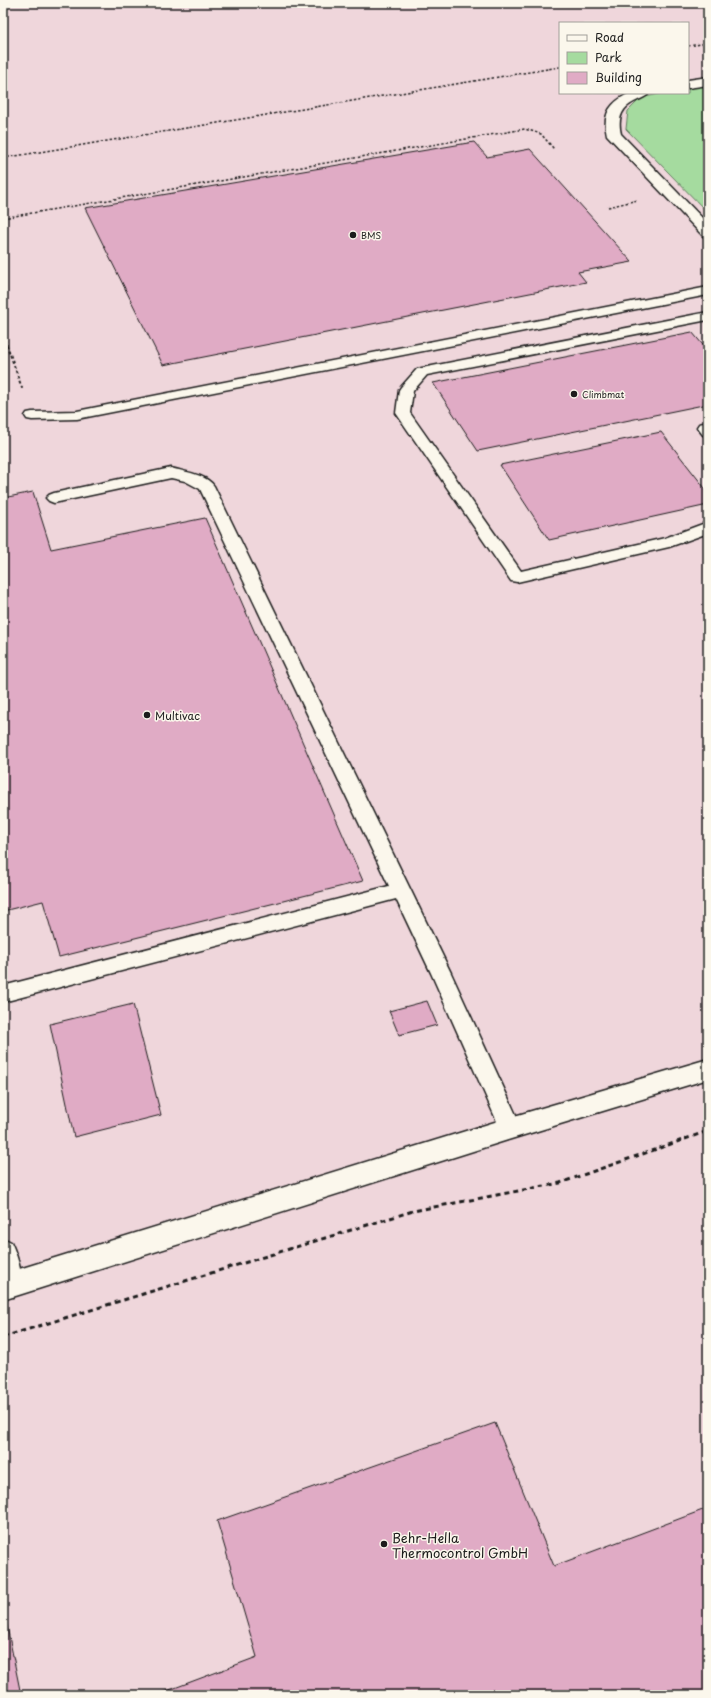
<svg xmlns="http://www.w3.org/2000/svg" width="711" height="1698" viewBox="0 0 711 1698" font-family="'Playpen Sans',sans-serif">
  <style>
    .built { fill: #efd6db; fill-rule: evenodd }
    .green { fill: #a5db9f; stroke: #607c5e }
    .building { fill: #e0abc5; stroke: #1c1c1c }
    .lines { fill: none; stroke-linecap: round; stroke-linejoin: round }
    .lane-casing { stroke: #1c1c1c; stroke-width: 3 }
    .street-casing { stroke: #1c1c1c; stroke-width: 3 }
    .path-far2 { stroke: #1c1c1c; stroke-width: 1.5; stroke-dasharray: 2.5 2; stroke-linecap: butt }
    .path-far1 { stroke: #1c1c1c; stroke-width: 2; stroke-dasharray: 3 2.5; stroke-linecap: butt }
    .path { stroke: #1c1c1c; stroke-width: 3; stroke-dasharray: 5 4; stroke-linecap: butt }
    .lane { fill: #fbf7ec; fill-rule: evenodd }
    .street { fill: #fbf7ec; fill-rule: evenodd }
    .poi-dot { fill: #1c1c1c; stroke: #fbf7ec; stroke-width: 1.5 }
    .labels { text-anchor: middle; dominant-baseline: central; stroke-width: 3; stroke-linejoin: round; paint-order: stroke }
    .far-poi-label { font-size: 9px; fill: #1c1c1c; stroke: #fbf7ec; text-anchor: start }
    .poi-label { font-size: 11px; fill: #1c1c1c; stroke: #fbf7ec; text-anchor: start }
    .near-poi-label { font-size: 13px; fill: #1c1c1c; stroke: #fbf7ec; text-anchor: start }
  </style>
  <rect width="100%" height="100%" fill="#f6e8e4"/>
  <filter id="ink" filterUnits="userSpaceOnUse"><feTurbulence type="fractalNoise" baseFrequency=".025" numOctaves="2"/><feDisplacementMap in="SourceGraphic" scale="8" xChannelSelector="R" yChannelSelector="G"/><feConvolveMatrix kernelMatrix="1 2 1 2 8 2 1 2 1" color-interpolation-filters="sRGB"/></filter>
  <g filter="url(#ink)">
    <!-- built -->
    <path class="built" d="M3 3H708V1695H3ZM560 23H688V93H560Z"/>
    <!-- green -->
    <path class="green" d="M708 85V213L626 129 628 111 641 98 663 93H688V88Z"/>
    <!-- building -->
    <path class="building" d="M474 142 487 157 530 149 632 262 578 272 586 282 163 365 85 208Z
      M692 332 708 351V404L478 451 433 383Z
      M661 432 708 492V505L549 540 500 465Z
      M33 492 51 549 205 518 363 881 59 957 43 901 3 911V498Z
      M427 1001 437 1025 399 1035 389 1011Z
      M133 1004 161 1115 74 1137 50 1024Z
      M495 1423 554 1566 708 1508V1695H156L257 1657 217 1521Z
      M3 1607 21 1695H3Z"/>
    <g class="lines">
      <!-- lane casing -->
      <g class="lane-casing">
        <path id="lane" d="M708 287V295L77 419 32 420 27 419 25 416 27 413 32 412 77 411Z
          M708 312V320L427 375 413 391 410 413 521 571 665 538 708 522V533L669 547 517 582 511 581 396 413 399 390 401 387 417 369 422 368Z
          M708 422V436L703 435 697 427 699 424Z
          M171 468C184 472 206 474 214 486L451 973 522 1128 519 1135 511 1137 503 1135 431 973 396 899 3 1002V986L389 886 200 489 185 481 171 478 54 503 49 501 46 498 49 495 54 493Z
          M3 1238 11 1242C17 1255 25 1278 19 1292L11 1295 3 1292Z"/>
      </g>
      <!-- street casing -->
      <g class="street-casing">
        <path id="street" d="M708 77V85L688 88V80Z
          M630 93H649C646 97 642 98 638 100 622 107 617 117 621 134L708 224V237L703 236 607 135C602 113 611 102 630 93Z
          M708 1059V1079L511 1139 3 1300V1274L511 1117Z"/>
      </g>
      <!-- path-far2 -->
      <path class="path-far2" d="M688 46 708 43
        M3 158 560 67
        M608 207 638 200
        M3 218 525 129 541 134 554 149"/>
      <!-- path-far1 -->
      <path class="path-far1" d="M3 334 23 391"/>
      <!-- path -->
      <path class="path" d="M3 1337 413 1211 560 1183 708 1131"/>
      <!-- lane -->
      <use href="#lane" class="lane"/>
      <!-- street -->
      <use href="#street" class="street"/>
    </g>
  </g>
  <!-- markers -->
  <g class="poi-dot">
    <circle cx="353" cy="235" r="4"/>
    <circle cx="574" cy="394" r="4"/>
    <circle cx="147" cy="715" r="4"/>
    <circle cx="384" cy="1544" r="4"/>
  </g>
  <g class="labels">
    <!-- far-poi labels -->
    <g class="far-poi-label">
      <text x="361" y="235">BMS</text>
      <text x="582" y="394">Climbmat</text>
    </g>
    <!-- poi labels -->
    <g class="poi-label">
      <text x="155" y="715">Multivac</text>
    </g>
    <!-- near-poi labels -->
    <g class="near-poi-label">
      <text x="392" y="1537">Behr-Hella<tspan x="392" dy="15">Thermocontrol GmbH</tspan></text>
    </g>
  </g>
  <!-- margin -->
  <rect width="711" height="1698" fill="none" stroke="#fbf7ec" stroke-width="16"/>
  <rect x="8" y="8" width="695" height="1682" fill="none" stroke="#1c1c1c" stroke-width="1.5" filter="url(#ink)"/>
  <!-- legend -->
  <rect x="559" y="22" width="130" height="72" fill="#fbf7ec" stroke="#a29f99"/>
  <rect x="567" y="35" width="20" height="6" fill="#fbf7ec" stroke="#a29f99"/>
  <text x="595" y="42" font-size="12" fill="#1c1c1c">Road</text>
  <rect x="567" y="52" width="20" height="12" fill="#a5db9f" stroke="#a29f99"/>
  <text x="595" y="62" font-size="12" fill="#1c1c1c">Park</text>
  <rect x="567" y="72" width="20" height="12" fill="#e0abc5" stroke="#a29f99"/>
  <text x="595" y="82" font-size="12" fill="#1c1c1c">Building</text>
</svg>
